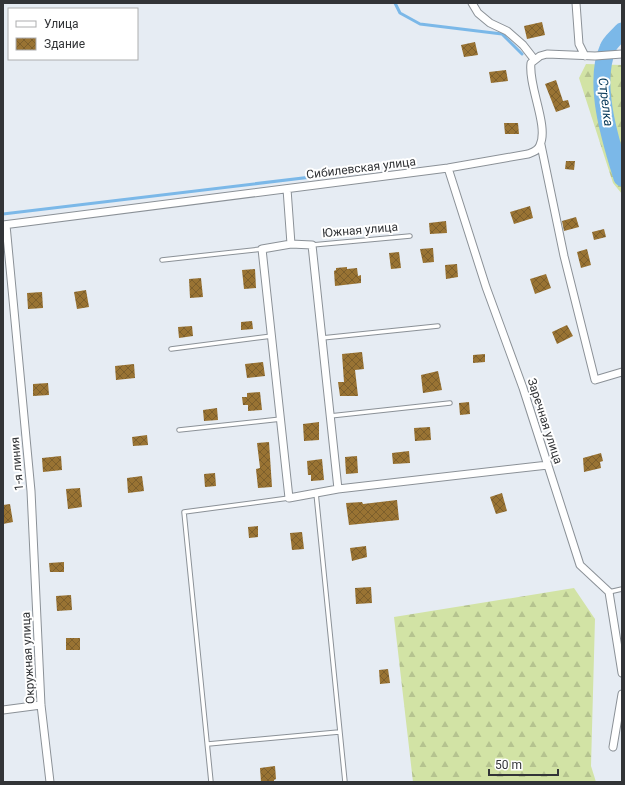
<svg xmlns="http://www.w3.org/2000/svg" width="625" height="785" viewBox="0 0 625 785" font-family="Roboto,sans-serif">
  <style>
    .forest { fill: url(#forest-firs) }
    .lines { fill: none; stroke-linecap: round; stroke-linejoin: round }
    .stream { stroke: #7bb8e8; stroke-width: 3 }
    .river { stroke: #7bb8e8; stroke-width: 17 }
    .building { fill: url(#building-cross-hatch) }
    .lane-casing { stroke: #8b9197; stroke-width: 5.5 }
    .street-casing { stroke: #8b9197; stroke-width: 9 }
    .lane { stroke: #fff; stroke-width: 3.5 }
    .street { stroke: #fff; stroke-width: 7 }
    .labels { text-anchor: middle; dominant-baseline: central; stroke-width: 4; stroke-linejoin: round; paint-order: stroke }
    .street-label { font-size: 12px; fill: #323437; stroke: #fff }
    .water-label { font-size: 13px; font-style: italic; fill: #063757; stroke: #fff }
  </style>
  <defs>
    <pattern id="forest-firs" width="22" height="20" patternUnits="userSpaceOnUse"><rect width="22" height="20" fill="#d2e3a5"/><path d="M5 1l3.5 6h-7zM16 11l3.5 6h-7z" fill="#b5c38f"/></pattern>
    <pattern id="building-cross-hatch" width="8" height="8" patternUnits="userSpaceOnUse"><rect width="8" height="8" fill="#997333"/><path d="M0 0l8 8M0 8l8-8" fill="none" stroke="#7d5f2c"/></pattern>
  </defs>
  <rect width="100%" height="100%" fill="#e6ecf3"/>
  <!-- forest -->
  <path class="forest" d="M586 64 622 65V194L613 183 579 78Z
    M574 588 595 619 591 766 596 782H413L394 617Z"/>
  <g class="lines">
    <!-- stream -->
    <path class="stream" d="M395 3 400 13 420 24 502 34 522 54
      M3 214 328 175"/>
    <!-- river -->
    <path class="river" d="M622 31C618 36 610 42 608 48 592 84 611 142 622 178"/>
  </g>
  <!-- building -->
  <path class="building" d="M542 22 545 35 527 39 524 26Z
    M475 42 478 55 464 57 461 45Z
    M506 70 508 81 491 83 489 72Z
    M556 80 563 101 568 100 570 107 556 112 545 84Z
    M504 123H518L519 134H505Z
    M566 161H575L574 170 565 169Z
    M530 206 533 218 514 224 510 212Z
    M576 217 579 227 564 231 562 221Z
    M446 221 447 233 430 234 429 223Z
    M604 229 606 237 594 240 592 232Z
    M433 248 434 262 423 263 420 249Z
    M587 249 591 265 581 268 577 252Z
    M399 252 401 268 391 269 389 253Z
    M457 264 458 277 446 279 445 265Z
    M347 267V269L357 268 358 276 361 275V283L335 286 334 271 336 270V268Z
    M255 269 256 288 244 289 242 270Z
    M546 274 551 288 535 294 530 279Z
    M201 278 203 297 190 298 189 279Z
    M86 290 89 307 77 309 74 292Z
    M42 292 43 308 28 309 27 293Z
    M252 321 253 329 241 330V322Z
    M567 325 573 336 557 344 552 332Z
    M192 326 193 336 179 338 178 327Z
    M362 352 364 369 355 370 358 396H340L338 382H344L342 354Z
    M485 354V362L473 363V355Z
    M263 362 265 376 247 378 245 364Z
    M134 364 135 378 116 380 115 366Z
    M438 371 442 390 423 393 421 375Z
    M48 383 49 395 33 396V384Z
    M260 392 262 410 248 411V405H243L242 397H247V393Z
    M469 402 470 414 460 415 459 403Z
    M217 408 218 420 204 421 203 410Z
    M319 422V440L304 441 303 424Z
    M430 427 431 440 415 441 414 428Z
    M147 435 148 445 133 446 132 437Z
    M269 442 272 487 258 488 256 469 260 468 257 443Z
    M409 451 410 463 393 464 392 453Z
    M601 453 603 461 600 462 601 468 584 472 583 458Z
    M61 456 62 470 43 472 42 458Z
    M357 456 358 473 346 474 345 457Z
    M322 459 324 480 311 481V475H308L307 461Z
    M215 473 216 486 205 487 204 474Z
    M142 476 144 491 128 493 127 478Z
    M80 488 82 507 68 509 66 489Z
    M502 493 507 511 496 514 490 497Z
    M397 500 399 520 349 525 346 503 362 502 363 504Z
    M10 504 13 522 3 524V505Z
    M258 526V537L249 538 248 527Z
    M302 532 304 549 292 550 290 533Z
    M366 546 367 557 352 561 350 548Z
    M64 562V572H50L49 563Z
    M371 587 372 603 356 604 355 588Z
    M71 595 72 610 57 611 56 596Z
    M66 638H80V650H66Z
    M388 669 390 683 380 684 379 670Z
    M275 766 276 779 274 780V782H261L260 768Z"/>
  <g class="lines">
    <!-- lane casing -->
    <g class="lane-casing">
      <path id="lane" d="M312 245 410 236
        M162 260 262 249
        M322 338 438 326
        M171 349 272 336
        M330 416 450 403
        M179 430 281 419
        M316 493 345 782
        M609 592 622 589
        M208 744 339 732
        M211 782 184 512 289 498"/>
    </g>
    <!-- street casing -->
    <g class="street-casing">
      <path id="street" d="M472 3 478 13 490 23 507 31 523 45 534 59
        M576 3 579 44 585 56
        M541 145 564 256 595 380 622 372
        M448 168 486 287 523 388 580 565 609 592 622 673
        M287 189 291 244 312 245 338 489 548 465
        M3 225 448 168 528 154C533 152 538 151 540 145 549 126 528 86 531 63L540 56 547 54 595 56 622 54
        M6 225 31 491 41 705 50 782
        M291 244 262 249 289 498 338 489
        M3 710 41 705
        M613 747 622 694"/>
    </g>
    <!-- lane -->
    <use href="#lane" class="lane"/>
    <!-- street -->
    <use href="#street" class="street"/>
  </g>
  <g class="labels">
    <!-- street labels -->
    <g class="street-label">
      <text transform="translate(361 168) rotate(-7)">Сибилевская улица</text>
      <text transform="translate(360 230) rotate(-5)">Южная улица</text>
      <text transform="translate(545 421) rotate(72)">Заречная улица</text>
      <text transform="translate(17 464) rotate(-95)">1-я линия</text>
      <text transform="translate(28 658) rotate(-93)">Окружная улица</text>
    </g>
    <!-- water labels -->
    <g class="water-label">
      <text transform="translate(606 102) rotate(83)">Стрелка</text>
    </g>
  </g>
  <!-- border -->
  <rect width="625" height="785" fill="none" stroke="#323437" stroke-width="8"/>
  <!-- legend -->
  <rect x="8" y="8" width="130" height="52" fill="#ffffff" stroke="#adaeaf"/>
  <rect x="16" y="21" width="20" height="6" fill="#ffffff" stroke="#adaeaf"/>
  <text x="44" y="28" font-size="12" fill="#323437">Улица</text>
  <rect x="16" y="38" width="20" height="12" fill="url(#building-cross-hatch)" stroke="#adaeaf"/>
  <text x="44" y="48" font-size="12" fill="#323437">Здание</text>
  <!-- scale -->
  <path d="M489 769v6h69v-6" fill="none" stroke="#323437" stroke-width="2"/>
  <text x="495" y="769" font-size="12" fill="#323437" stroke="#ffffff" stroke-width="3" paint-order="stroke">50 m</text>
</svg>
